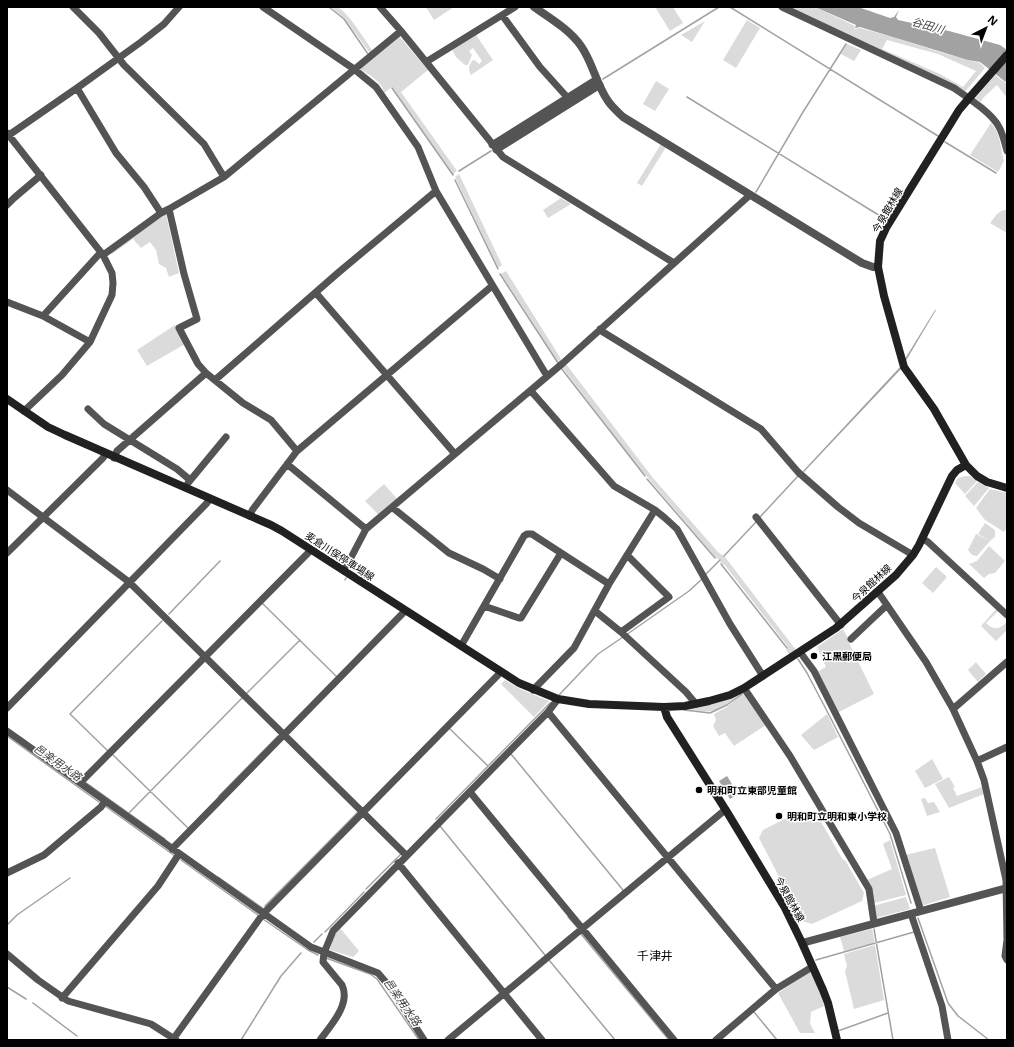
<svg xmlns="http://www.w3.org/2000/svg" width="1014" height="1047" viewBox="0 0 1014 1047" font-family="'Noto Sans','Noto Sans JP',sans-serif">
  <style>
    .green { fill: #dbdbdb; fill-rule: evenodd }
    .water { fill: #a2a2a2 }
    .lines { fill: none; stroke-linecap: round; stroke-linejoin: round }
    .stream { stroke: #a2a2a2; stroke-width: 1.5 }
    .minor { stroke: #545454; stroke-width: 7 }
    .tertiary { stroke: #545454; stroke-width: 8 }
    .secondary { stroke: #212121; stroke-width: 8 }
    .poi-dot { fill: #000; stroke: #fff; stroke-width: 1.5 }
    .labels { text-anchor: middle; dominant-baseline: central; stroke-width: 3; stroke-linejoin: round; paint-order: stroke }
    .street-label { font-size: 10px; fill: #000; stroke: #fff }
    .poi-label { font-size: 10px; font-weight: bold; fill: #000; stroke: #fff; text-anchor: start }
    .water-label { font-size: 11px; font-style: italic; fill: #434343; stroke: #fff }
    .quarter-label { font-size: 12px; fill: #000; stroke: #fff }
  </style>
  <rect width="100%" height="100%" fill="#fff"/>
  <!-- green -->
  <path class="green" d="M331 7C333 7 335 6 337 7 347 10 366 42 373 51L370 53 344 18Z
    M426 7H454L434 20Z
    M655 7H673L683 23 670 31Z
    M784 7H815L855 26 854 29 860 28 889 36 943 53 980 63 985 68 964 93ZM887 40 938 54 976 71 963 87 940 74 882 49Z
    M747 20 760 28 736 68 723 60Z
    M705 21 692 42 681 35Z
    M476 35 493 60 471 75C468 69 468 66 473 60L476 61 479 64 482 61 473 48 469 51 472 55 468 65H465L456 57 452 49Z
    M399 36 428 70 401 92 457 171 454 173H452L392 87 384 93C383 82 369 75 360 69Z
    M847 44 861 50 854 61 841 54Z
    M995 75 1007 84V98L997 85 983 98 981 102 975 98Z
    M656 81 669 89 655 111 643 104Z
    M991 123C1001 134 1000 148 1004 161L998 172 970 155Z
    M661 144 666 147 642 186 637 183Z
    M459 174 502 265 498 268 455 177Z
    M561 198 571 204 548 218 543 210Z
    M1003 210H1007V233L990 223 997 214Z
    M166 214 179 273 169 277 166 268 159 264 156 250 150 242 141 248 133 239 112 254 110 252Z
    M506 271 561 359 558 362 501 274Z
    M175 325 185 344 147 366 137 350Z
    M566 364 653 478 718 552 725 557 796 650 789 654 786 650 788 647 724 564 723 565 720 562 721 561 715 557 632 459 562 367Z
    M966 476H970L977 481 965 494 955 483 958 478Z
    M978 482 989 488 974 506 965 496Z
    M384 484 398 500 379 515 365 501Z
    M990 489 1007 493V528L1004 532 985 520 976 508Z
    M985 523 995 530V537L990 541 978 534Z
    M976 534 990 541 977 556 972 555 968 550Z
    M989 546 1005 561 995 573 989 574 984 578 969 564 977 561Z
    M936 567 947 577 933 593 922 583Z
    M997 608 999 610 986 623C994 631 1000 629 1007 622V630L996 641 981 626Z
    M843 629 850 642 849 643 874 694 837 713 817 672 826 667 817 647Z
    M976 662 986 674 978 682 968 670Z
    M505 680 520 689 549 701 534 717 501 684Z
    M743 692 766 725 734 746 725 733 719 736 713 726 716 720 714 714 727 707 742 694C717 710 718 715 686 709L720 702Z
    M827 714 838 737 814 750 801 735Z
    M932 759 943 779 925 788 915 771Z
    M949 777 955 787 953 788 957 796 982 787 984 794 949 808 935 784Z
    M925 798 928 803 934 802 940 812 927 816 921 799Z
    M798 812 817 815 843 860H845L864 893 862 901 812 924 802 921 759 838 763 830Z
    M890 840 906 895 874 903 867 880 892 869 883 844Z
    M935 848 950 897 921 906 905 855Z
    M906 897 910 909 876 918 873 906Z
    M340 928 359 951 353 957 330 950 333 937Z
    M872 929 875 943 844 951 840 937Z
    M875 945 884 1000 854 1009 845 971 847 966 844 954Z
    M809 972 811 973 819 990 824 1006 811 1012 810 1024 815 1033H800L778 993Z"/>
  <!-- water -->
  <path class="water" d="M815 7H858L890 18 894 17 899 10 896 17 898 20 949 31 1000 45 1007 50V83L980 62 968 60 860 27 855 28 856 25Z
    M935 310H936L901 369 804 472 803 471 900 367Z
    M727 776 738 794 730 799 719 781Z"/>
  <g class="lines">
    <!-- stream -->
    <path class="stream" d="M329 7 344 19 368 54
      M730 7 938 136
      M603 79 719 7
      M392 88 453 175V174
      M687 97 885 219
      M945 142 996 173
      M459 171 491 151
      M455 180 498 269
      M756 192 803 112 846 44
      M500 274 558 363
      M561 368 645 476
      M647 479 715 558
      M760 517 798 476
      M724 556 756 522
      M721 564 787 648
      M705 575 720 560
      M345 580 346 578
      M262 603 337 677
      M169 614 220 561
      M626 635 689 591 702 579
      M798 659 807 673 828 713 890 834 911 903
      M247 693 300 640
      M559 695 598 654 623 637
      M684 710 710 713 727 705 742 694
      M450 729 488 766
      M7 736 99 802
      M108 751 70 714 162 621
      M112 754 188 828
      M511 754 623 890 622 892
      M55 761 82 779
      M85 782 165 839
      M219 796 278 736
      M105 806 175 856
      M129 813 243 697
      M436 819 550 703
      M440 826 545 955
      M181 860 258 915
      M218 877 264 909
      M366 889 401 854
      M265 906 358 812
      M568 917 578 928 577 929
      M918 918 948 1003 958 1016 989 1040
      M263 919 308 950 318 955
      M7 925 17 915 70 878
      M874 929 893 1040
      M325 932 364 892
      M581 934 669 1040
      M314 942 322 934
      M326 958 370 974 377 979 419 1040
      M549 960 615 1040
      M816 960 914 932
      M7 987 26 999
      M33 1003 77 1036
      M754 1012 777 1040
      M838 1031 888 1013
      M241 1040 281 976 301 953"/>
    <!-- minor -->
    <path class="minor" d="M73 7 99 33 124 65 204 144 224 177
      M263 7 354 69 376 87 418 147 436 191 547 376
      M380 7 401 31 503 157 674 263
      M782 7 954 88C967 97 992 113 999 127 1003 134 1005 144 1007 151
      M502 15 540 67 567 97
      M426 62 515 7
      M77 88 116 153 144 187 161 213
      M7 133 103 255 112 273 113 283 112 295 90 342 62 375 24 411
      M9 135 77 88 141 42 164 24 179 7
      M492 145 597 79
      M496 150 600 85
      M7 205 14 198 41 175
      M169 209 184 274 197 319 179 328 198 364 206 373
      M103 255 161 213 169 209 224 177 401 31
      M316 293 455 454
      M7 302 43 316 90 342
      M43 316 101 252
      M600 329 603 332 761 429 798 472 838 507 859 523 913 555
      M215 380 339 272 436 191
      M531 391 614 486 655 510 665 518 677 529 730 624 763 676
      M88 409 104 424 177 469 190 480
      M114 458 117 451 206 373 243 403 271 420 297 451
      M287 464 366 529
      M188 483 226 437
      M7 490 129 582 406 855
      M393 508 449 553 483 569 500 579
      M249 516 253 509 297 451 492 286
      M756 517 841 625
      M923 539 928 542 1007 615
      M7 553 102 459 106 454
      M344 571 366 529 563 363 750 195
      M878 592 926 662 953 709 977 761 984 780 1006 880 1007 940 1005 956 1007 960
      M484 606 519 618H521L561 553
      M595 611 621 632 686 692 696 704
      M621 632 669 597 627 555
      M851 639 887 605
      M461 646 524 536 527 534H532L538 538 609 584
      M800 652 814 671 896 833 921 911
      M744 688 790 756 869 889 874 923
      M533 690 574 648 609 584 655 510
      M7 708 206 504 210 499
      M953 709 1007 662
      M548 712 776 989
      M7 731 311 947 378 973 390 987 424 1040
      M977 761 1007 747
      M80 783 311 550
      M470 792 674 1040
      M172 849 405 611
      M398 863 542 1040
      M7 873 44 855 101 807 105 801
      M911 914 942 1006 948 1040
      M7 954 38 980 68 1001 151 1024 176 1040
      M62 998 158 886 179 854
      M174 1038 263 914 498 675 500 671
      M320 1040C331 1025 351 1004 342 985L323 962 324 953 333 931 548 712 558 699
      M448 1040 725 810
      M716 1040 776 989 812 967"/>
    <!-- tertiary -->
    <path class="tertiary" d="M534 7C550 18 570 30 581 46 593 63 596 84 608 101 612 107 618 112 623 117L862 263 873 267H878
      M802 943 1007 888"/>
    <!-- secondary -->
    <path class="secondary" d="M1007 55 970 97 959 110 886 228 880 241 878 267 884 296 904 367 934 409 966 465 977 476 987 482 1007 488
      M7 399 48 427 65 435 271 525 282 531 519 683 558 699 589 704 664 707 685 706 709 701 730 695 744 688 836 628 896 575 913 555 919 545 952 476 957 470 966 465
      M664 707 667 717 727 812 785 908 802 943 823 990 828 1003 837 1040"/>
  </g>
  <!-- markers -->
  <g class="poi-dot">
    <circle cx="814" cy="656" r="4"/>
    <circle cx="699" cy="790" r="4"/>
    <circle cx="779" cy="816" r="4"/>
  </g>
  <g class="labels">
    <!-- street labels -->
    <g class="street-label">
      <text transform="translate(887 210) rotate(-60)">今泉館林線</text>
      <text transform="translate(340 556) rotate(33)">麦倉川俣停車場線</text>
      <text transform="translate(871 583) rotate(-43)">今泉館林線</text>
      <text transform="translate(790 899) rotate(61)">今泉館林線</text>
    </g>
    <!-- poi labels -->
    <g class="poi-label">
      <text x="822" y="656">江黒郵便局</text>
      <text x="707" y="790">明和町立東部児童館</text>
      <text x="787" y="816">明和町立明和東小学校</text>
    </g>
    <!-- water labels -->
    <g class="water-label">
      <text transform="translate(928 25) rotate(16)">谷田川</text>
      <text transform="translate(58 762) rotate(35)">邑楽用水路</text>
      <text transform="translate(403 1002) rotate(55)">邑楽用水路</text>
    </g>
    <!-- quarter labels -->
    <g class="quarter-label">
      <text x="655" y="955">千津井</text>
    </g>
  </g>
  <!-- border -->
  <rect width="1014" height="1047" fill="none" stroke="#000000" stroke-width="16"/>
  <!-- north arrow -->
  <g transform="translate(986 28) rotate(42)" stroke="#ffffff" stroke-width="3" paint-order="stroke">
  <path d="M0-3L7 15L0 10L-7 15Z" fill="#000000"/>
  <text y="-6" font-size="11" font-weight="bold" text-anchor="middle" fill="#000000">N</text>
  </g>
</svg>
